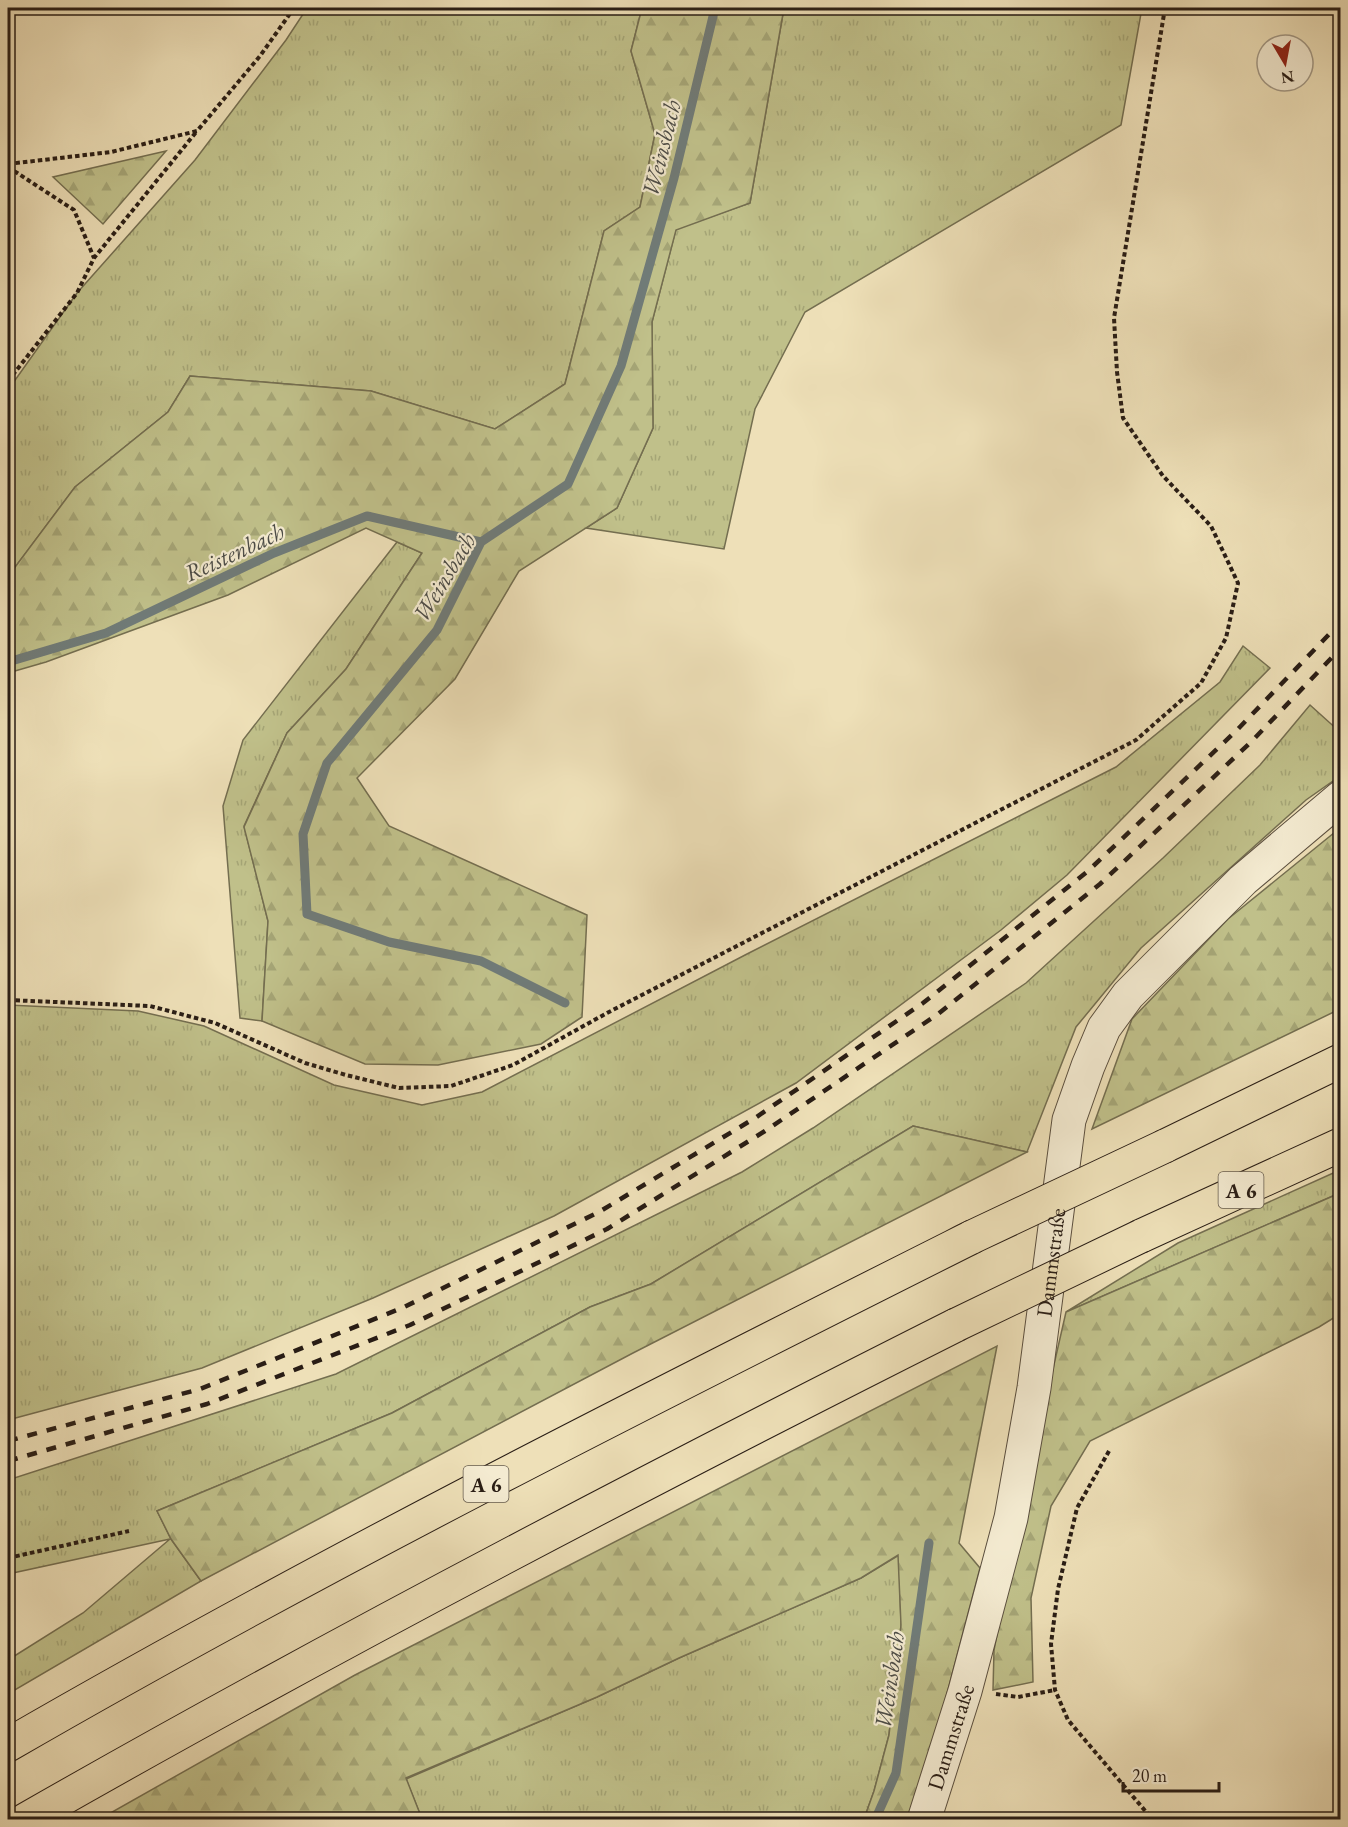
<svg xmlns="http://www.w3.org/2000/svg" width="1348" height="1827" viewBox="0 0 1348 1827" font-family="'EB Garamond',serif">
  <style>
    .grass { fill: url(#grass-tufts); stroke: #746e50; stroke-width: 1.5 }
    .forest { fill: url(#forest-firs); stroke: #746e50; stroke-width: 1.5 }
    .lines { fill: none; stroke-linecap: round; stroke-linejoin: round }
    .stream { stroke: #707b78; stroke-width: 9 }
    .minor-casing { stroke: #5a4e3e; stroke-width: 35 }
    .highway-casing { stroke: #291d15; stroke-width: 35 }
    .path { stroke: #291d15; stroke-width: 4; stroke-dasharray: 4.5 3; stroke-linecap: butt }
    .minor { stroke: #f4ebd1; stroke-width: 33 }
    .highway { stroke: #eee0b8; stroke-width: 33 }
    .rail { stroke: #291d15; stroke-width: 4.5; stroke-dasharray: 10 10; stroke-linecap: butt }
    .highway-bridge-casing { stroke: #291d15; stroke-width: 35; stroke-linecap: butt }
    .highway-bridge { stroke: #eee0b8; stroke-width: 33 }
    .labels { text-anchor: middle; dominant-baseline: central; stroke-width: 4.5; stroke-linejoin: round; paint-order: stroke }
    .shield { fill: #f4ebd1; stroke: #665b4d; stroke-width: 1.5 }
    .shield-label { font-size: 21px; font-weight: bold; fill: #291d15 }
    .street-label { font-size: 22px; fill: #291d15; stroke: #f4ebd1 }
    .water-label { font-size: 24px; font-style: italic; fill: #4c4c47; stroke: #f4ebd1 }
  </style>
  <defs>
    <pattern id="grass-tufts" width="24" height="20" patternUnits="userSpaceOnUse" patternTransform="scale(1.5)"><rect width="24" height="20" fill="#c0c08a"/><path d="M3 7l-1-3M5 7V3M7 7l1-3M15 17l-1-3M17 17v-4M19 17l1-3" fill="none" stroke="#a5a576"/></pattern>
    <pattern id="forest-firs" width="22" height="20" patternUnits="userSpaceOnUse" patternTransform="scale(1.5)"><rect width="22" height="20" fill="#c0c08a"/><path d="M5 1l3.5 6h-7zM16 11l3.5 6h-7z" fill="#a5a576"/></pattern>
  </defs>
  <rect width="100%" height="100%" fill="#eee0b8"/>
  <filter id="stains"><feTurbulence type="fractalNoise" baseFrequency=".00333" numOctaves="4"/><feColorMatrix values="0 0 0 0 .2 0 0 0 0 .09 0 0 0 0 .02 0 0 0 .5 -.17"/></filter>
  <radialGradient id="worn" r=".72"><stop offset=".6" stop-color="#630" stop-opacity="0"/><stop offset="1" stop-color="#630" stop-opacity=".3"/></radialGradient>
  <!-- grass -->
  <path class="grass" d="M307 8H642L631 51 655 134 640 207 604 231 565 384 495 429 371 391 190 376 168 412 75 487 13 570 8 572V390L77 293 195 160 286 40Z
    M784 8H1142L1121 125 805 312 755 409 724 549 586 528 617 508 653 428 652 322 676 229 750 203Z
    M397 542 422 553 346 669 287 733 244 826 268 921 262 1021 240 1018 223 806 243 740Z
    M1243 646 1270 668 1067 875 1001 930 796 1083 554 1216 373 1298 202 1368 8 1420V1005L138 1011 204 1026 334 1085 422 1105 482 1092 747 954 1116 767 1220 682Z
    M1310 705 1340 732V776L1306 800 1141 948 1076 1027 1027 1152 913 1126 651 1284 590 1307 392 1413 157 1511 171 1539 201 1581 8 1694V1660L83 1613 170 1539 8 1574V1480L336 1374 742 1172 813 1128 1026 983 1163 858 1260 765Z
    M1340 1170V1193L1066 1312 1178 1243Z
    M899 1555 901 1625 889 1735 874 1791 864 1819H422L406 1779 597 1697 679 1658 861 1578Z"/>
  <!-- forest -->
  <path class="forest" d="M642 8H784L750 203 676 230 652 322 653 428 617 508 519 571 455 679 357 778 389 826 587 915 582 1017 541 1044 438 1065 365 1064 262 1021 268 921 244 827 287 733 346 669 422 553 366 528 228 595 46 662 8 673V572L13 570 75 487 168 412 190 376 371 391 495 429 565 384 604 231 640 207 655 134 631 51Z
    M166 151 103 224 53 177Z
    M1340 828V1009L1092 1129 1132 1019 1228 919Z
    M913 1126 1027 1152 633 1353 201 1581 171 1539 157 1511 392 1413 590 1307 651 1284Z
    M1340 1193V1314L1319 1327 1090 1441 1051 1506 1031 1598 1033 1682 993 1690 994 1650 1024 1496 1066 1312Z
    M997 1346 959 1543 980 1568 914 1819H864L874 1791 889 1735 901 1625 898 1555 861 1578 679 1658 597 1697 406 1778 422 1819 98 1820 355 1675Z"/>
  <g class="lines">
    <!-- stream -->
    <path class="stream" d="M8 662 106 633 274 553 367 516 481 542
      M565 1003 481 961 389 942 307 914 303 834 327 763 437 630 481 542 568 484 621 366 674 178 715 8
      M875 1820 896 1773 929 1543"/>
    <!-- minor casing -->
    <g class="minor-casing">
      <g id="minor">
        <path id="s1" d="M924 1820 965 1691 1011 1518 1034 1388 1069 1120 1088 1066 1104 1028 1128 995 1243 880 1340 798"/>
      </g>
    </g>
    <!-- highway casing -->
    <g class="highway-casing">
      <path id="highway" d="M1165 1146 1340 1061
        M1141 1236 1340 1145
        M8 1745C323 1563 648 1400 972 1237
        M25 1820C331 1645 642 1483 956 1325"/>
    </g>
    <!-- path -->
    <path class="path" d="M8 164 111 152 197 131 260 56 294 8
      M8 167 74 210 94 258
      M8 381 77 293 94 258 197 131
      M8 1000 150 1006 215 1023 305 1063 346 1075 399 1088 451 1086 513 1065 607 1013 1136 740 1201 683 1226 638 1238 583 1211 526 1163 476 1123 418 1117 372 1114 318 1165 8
      M1109 1451 1077 1508 1058 1589 1051 1644 1055 1690 1068 1720 1147 1813 1156 1820
      M8 1558 129 1531
      M996 1694 1018 1697 1055 1690"/>
    <!-- minor -->
    <use href="#minor" class="minor"/>
    <!-- highway -->
    <use href="#highway" class="highway"/>
    <!-- rail -->
    <path class="rail" d="M8 1441 200 1389 402 1308 599 1212 755 1118 923 1003 1088 871 1236 731 1340 623
      M8 1461 207 1404 410 1325 607 1229 765 1131 938 1014 1100 884 1252 741 1340 649"/>
    <!-- highway-bridge casing -->
    <g class="highway-bridge-casing">
      <path id="highway-bridge" d="M972 1237 1165 1146
        M956 1325 1141 1236"/>
    </g>
    <!-- highway-bridge -->
    <use href="#highway-bridge" class="highway-bridge"/>
  </g>
  <g class="labels">
    <!-- shield labels -->
    <g class="shield">
      <rect x="1218.5" y="1172" width="45" height="36" rx="4.5"/>
      <rect x="463.5" y="1466" width="45" height="36" rx="4.5"/>
    </g>
    <g class="shield-label">
      <text x="1241" y="1190">A 6</text>
      <text x="486" y="1484">A 6</text>
    </g>
    <!-- street labels -->
    <g class="street-label">
      <text stroke="none"><textPath href="#s1" startOffset="573">Dammstraße</textPath></text>
      <text stroke="none"><textPath href="#s1" startOffset="87">Dammstraße</textPath></text>
    </g>
    <!-- water labels -->
    <g class="water-label">
      <text transform="translate(661 148) rotate(-76)">Weinsbach</text>
      <text transform="translate(234 552) rotate(-25)">Reistenbach</text>
      <text transform="translate(444 577) rotate(-59)">Weinsbach</text>
      <text transform="translate(889 1680) rotate(-82)">Weinsbach</text>
    </g>
  </g>
  <!-- margin -->
  <rect width="1348" height="1827" fill="none" stroke="#eee0b8" stroke-width="30"/>
  <rect x="9" y="9" width="1330" height="1809" fill="none" stroke="#291d15" stroke-width="3"/>
  <rect x="15" y="15" width="1318" height="1797" fill="none" stroke="#291d15" stroke-width="1.5"/>
  <!-- north arrow -->
  <g transform="translate(1285 63) rotate(170)"><circle r="28" fill="#f4ebd1" stroke="#a39986" stroke-width="1.5"/>
  <path d="M0-4.5L10 22L0 15L-10 22Z" fill="#8f2418"/>
  <text y="-9" font-size="16" font-weight="bold" text-anchor="middle" fill="#291d15">N</text>
  </g>
  <!-- scale -->
  <path d="M1123 1782v9h96v-9" fill="none" stroke="#291d15" stroke-width="3"/>
  <text x="1132" y="1782" font-size="18" fill="#291d15" stroke="#f4ebd1" stroke-width="4.5" paint-order="stroke">20 m</text>
  <rect width="100%" height="100%" filter="url(#stains)"/>
  <rect width="100%" height="100%" fill="url(#worn)"/>
</svg>
